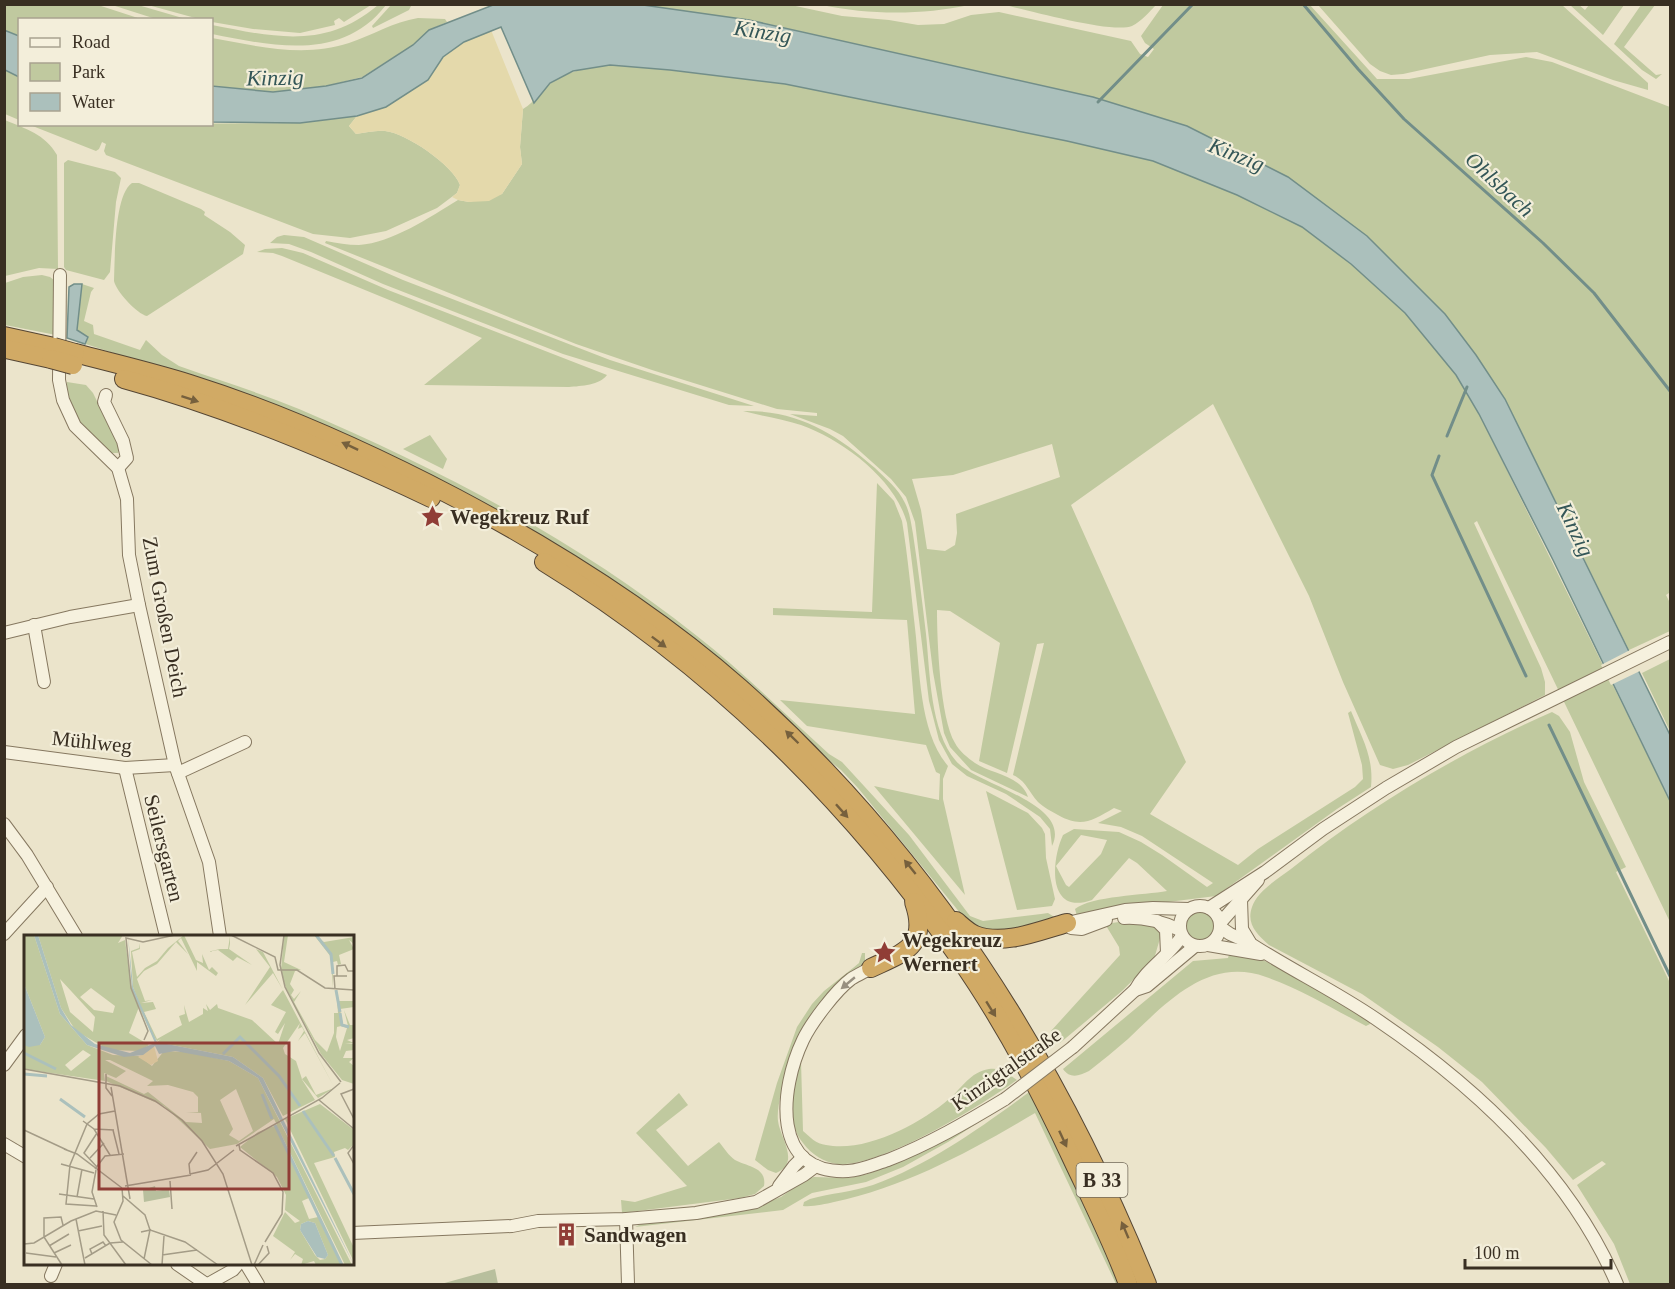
<svg xmlns="http://www.w3.org/2000/svg" width="1675" height="1289" viewBox="0 0 1675 1289" font-family="'Times New Roman',serif">
  <style>
    .green { fill: #c0c99f; fill-rule: evenodd }
    .sand { fill: #e4d9ab }
    .cemetery { fill: #b8bf9d }
    .water { fill: #abc0bc; stroke: #728e89; stroke-width: 1.5 }
    .pier { fill: #ebe4cb }
    .lines { fill: none; stroke-linecap: round; stroke-linejoin: round }
    .stream { stroke: #728e89; stroke-width: 3 }
    .minor-casing { stroke: #867860; stroke-width: 14 }
    .highway-casing { stroke: #554634; stroke-width: 20 }
    .minor { stroke: #f6f1de; stroke-width: 12 }
    .highway { stroke: #d1aa65; stroke-width: 18 }
    .minor-bridge-casing { stroke: #867860; stroke-width: 14; stroke-linecap: butt }
    .highway-bridge-casing { stroke: #554634; stroke-width: 20; stroke-linecap: butt }
    .minor-bridge { stroke: #f6f1de; stroke-width: 12 }
    .highway-bridge { stroke: #d1aa65; stroke-width: 18 }
    .oneway { fill: #76603d }
    .oneway2 { fill: #989080 }
    .labels { text-anchor: middle; stroke-width: 4.5; stroke-linejoin: round; paint-order: stroke }
    .shield { fill: #f3eeda; stroke: #716859; stroke-width: 1.5 }
    .shield-label { font-size: 20px; font-weight: bold; fill: #392f22 }
    .poi-label { font-size: 21px; font-weight: bold; fill: #392f22; stroke: #f3eeda; text-anchor: start }
    .street-label { font-size: 21px; fill: #392f22; stroke: #f3eeda }
    .water-label { font-size: 22px; font-style: italic; fill: #335657; stroke: #f3eeda }
    .inset-river { fill: none; stroke: #abc0bc; stroke-width: 3 }
    .inset-road { fill: none; stroke: #a49c87; stroke-width: 1.5 }
    .view { fill: #903d36; fill-opacity: 0.15; stroke: #903d36; stroke-width: 3 }
    .inset-edge { fill: none; stroke: #392f22; stroke-width: 3 }
  </style>
  <rect width="100%" height="100%" fill="#ebe4cb"/>
  <!-- green -->
  <g class="green">
    <polygon points="5,5 98,5 141,19 20,20 19,36 5,30"/>
    <polygon points="112,5 138,5 186,19 156,19"/>
    <polygon points="148,5 371,5 344,22 339,18 334,21 335,25 300,33 253,29 212,22 212,20 199,19"/>
    <path d="M378,5H386C342,62 273,46 212,34V25C274,37 325,50 378,5Z"/>
    <polygon points="391,5 411,5 411,6 409,10 373,28 372,26"/>
    <polygon points="636,5 791,5 842,16 889,20 918,25 944,24 971,15 999,12 1131,41 1140,54 1148,57 1154,49 1145,43 1141,36 1163,5 1310,5 1377,79 1409,79 1526,57 1552,62 1670,107 1670,595 1669,593 1666,595 1670,603 1670,631 1629,650 1505,399 1445,314 1367,236 1288,177 1187,126 1093,97 749,20"/>
    <path d="M822,5V4L969,5C923,15 869,15 822,5Z"/>
    <path d="M1004,5L1156,4V5C1149,12 1142,21 1132,26C1112,34 1029,10 1004,5Z"/>
    <polygon points="1318,5 1562,5 1648,83 1648,90 1613,80 1537,52 1490,55 1403,74 1391,75 1380,71 1370,64"/>
    <polygon points="1570,5 1579,5 1585,10 1589,5 1624,5 1603,35"/>
    <polygon points="1641,5 1655,5 1624,47 1656,75 1662,74 1656,79 1642,70 1614,44"/>
    <path d="M418,18L445,19L447,22L429,30L413,45L362,77L326,86L273,92L212,86V38C257,46 303,58 349,43C373,35 393,22 418,18Z"/>
    <path d="M610,65L670,70L785,84L1067,141L1153,161L1237,195L1302,227L1351,264L1405,313L1456,375L1479,414L1670,801V922L1477,521L1474,523L1541,668L1545,682V695L1408,765L1393,769L1380,765L1343,682L1309,596L1213,404L1071,505L1186,762L1150,814L1238,865L1258,849L1355,787L1363,779L1362,765L1348,713L1351,711C1362,738 1374,757 1371,787L1337,809L1216,896L1104,910L1077,916L1075,909C1091,896 1145,895 1167,891L1137,863L1129,858L1092,900C1047,916 1051,861 1063,835L1074,829L1119,832L1141,842L1162,855L1207,887L1213,883L1142,836L1121,827L1098,823L1122,811L1114,808C1092,821 1081,828 1058,815C1051,811 1043,807 1038,802C1028,791 1026,781 1013,775L1044,643L1037,644L1007,773L979,761L1000,643L950,611L937,610C937,640 940,718 955,743C959,751 968,758 975,763C991,774 1021,775 1028,797L971,770L950,747L944,733L933,672L915,522L906,497L891,479L843,436L830,429L790,414L817,416V413L777,409L652,370L576,344L325,243L326,241C337,243 347,245 359,245C392,243 430,217 458,200L469,202L502,194L522,164L520,147L523,109C536,101 540,91 551,83C568,70 589,68 610,65ZM1052,444L1060,477L956,514L957,533L955,545L945,551L927,549L921,510L912,479L953,475ZM1081,835L1107,840L1101,854L1069,887L1066,885L1056,866Z"/>
    <polygon points="4,70 19,77 19,120 5,114"/>
    <path d="M357,116L349,126L356,134C365,133 376,130 385,131C406,133 453,165 460,185L457,193L437,208L386,231L350,238L313,234L106,155L104,151L106,144L102,142L99,149L96,151L30,125L300,123Z"/>
    <path d="M5,120C26,129 45,134 57,155L58,269L39,268L5,276Z"/>
    <polygon points="68,160 115,172 121,178 116,202 110,272 104,280 66,270 64,267 64,163"/>
    <path d="M132,183H139L201,209L205,212L204,215L230,232L245,245L243,254L147,316C137,314 116,291 114,281C115,259 114,195 132,183Z"/>
    <polygon points="284,235 304,237 403,280 610,360 754,406 729,405 563,354 383,284 311,252 289,244 270,243 277,237"/>
    <path d="M282,248L303,253L388,290L607,375C600,385 581,386 569,387L424,385L482,338L282,256L273,253L257,252L265,249Z"/>
    <polygon points="42,275 50,277 55,281 56,335 5,325 5,283 23,277"/>
    <path d="M74,284H82L94,288L91,292L84,321L93,325L94,334L140,350L146,340L162,355L179,366C219,380 260,393 299,409C439,469 577,540 697,636C743,672 785,714 829,754L842,762L909,835L970,916L983,921L1041,914L1048,913L1056,918L1002,936L974,930L858,788L841,770L576,557L132,359L67,338L69,287Z"/>
    <path d="M67,382L86,385L93,393L120,448L118,453H111C92,435 59,411 67,382Z"/>
    <path d="M743,411C798,410 835,433 875,468C886,479 898,488 905,503C910,513 911,523 913,534C918,567 922,600 926,634C930,672 930,731 956,761C976,785 1073,803 1052,846L1050,829L1040,817L1006,794L967,776L952,764L939,740L929,701L907,523C895,479 843,440 801,425C782,419 762,416 743,411Z"/>
    <polygon points="430,435 447,459 443,469 403,449"/>
    <path d="M877,483L894,501L902,521C908,557 911,592 915,628C920,670 919,732 948,766L943,779V799L965,895L874,786L939,800L940,774L936,772L926,745L807,726L780,700L915,714L907,620L773,615V608L872,612Z"/>
    <polygon points="1670,659 1670,731 1642,673"/>
    <path d="M1552,712L1559,716L1570,732L1584,782L1626,867L1616,872L1670,983V1284H1630L1614,1244L1577,1185L1606,1164L1602,1161L1573,1180L1546,1148L1482,1082L1438,1047L1362,994L1269,945C1257,934 1246,924 1252,907C1257,891 1278,879 1291,869C1368,807 1461,752 1552,712Z"/>
    <polygon points="986,791 1028,813 1042,828 1045,834 1046,858 1055,899 1052,906 1017,910"/>
    <circle cx="1200" cy="926" r="15"/>
    <polygon points="1133,920 1158,927 1161,935 1154,959 1122,991 1060,1043 1051,1031 1120,955 1119,947 1105,924"/>
    <path d="M1230,951L1260,959L1277,966L1369,1020L1370,1024L1366,1026C1333,1009 1301,989 1266,977C1208,956 1166,1003 1128,1039C1115,1050 1102,1061 1089,1071C1079,1076 1070,1079 1063,1069L1193,961L1228,958Z"/>
    <path d="M862,953H865V962C852,975 836,985 824,998C802,1023 787,1061 781,1094C779,1102 777,1113 778,1121C780,1138 801,1163 776,1173L768,1170L755,1160L777,1083L797,1027L812,1004L824,991L853,968L859,963Z"/>
    <path d="M801,1061L803,1131C810,1137 816,1144 826,1145C865,1153 920,1124 949,1099C962,1088 970,1072 989,1069C1001,1067 1008,1074 1017,1080C982,1105 880,1168 837,1164C824,1162 811,1154 803,1143C784,1119 793,1087 801,1061Z"/>
    <path d="M1032,1090L1122,1284H1116L1035,1113C973,1150 906,1187 834,1202C825,1204 813,1207 803,1206L804,1202L810,1199C831,1193 852,1192 873,1185C931,1164 983,1126 1032,1090Z"/>
    <path d="M679,1093L688,1105L656,1130L688,1166L719,1142C724,1148 729,1156 735,1160C748,1167 767,1167 764,1186L755,1194L740,1198L622,1213L621,1200L635,1202L687,1186L636,1133Z"/>
    <polygon points="990,1115 948,1142 903,1167 866,1182 812,1193 783,1210 635,1227 643,1223 757,1206 781,1197 806,1179 814,1177 849,1178 868,1174 898,1162"/>
  </g>
  <!-- sand -->
  <path class="sand" d="M491,30L523,109L520,147L522,164L502,194L489,201L469,202L458,200L452,197L457,193L460,185C453,165 406,133 385,131C376,130 365,133 356,134L349,126L357,116L386,107L428,80L443,57L464,42Z"/>
  <!-- cemetery -->
  <polygon class="cemetery" points="495,1269 498,1284 441,1284"/>
  <!-- water -->
  <g class="water">
    <polygon points="636,4 749,20 1093,97 1187,126 1288,177 1367,236 1445,314 1476,355 1505,399 1670,735 1670,801 1553,560 1479,414 1456,375 1405,313 1351,264 1302,227 1237,195 1153,161 1067,141 785,84 670,70 610,65 573,71 550,83 534,103 501,27 464,42 443,57 428,80 386,107 357,116 300,123 212,122 212,86 273,92 326,86 362,78 413,45 429,30 493,5"/>
    <polygon points="4,30 19,36 19,77 5,70"/>
    <polygon points="74,284 82,284 77,330 88,337 85,344 67,338 69,287"/>
  </g>
  <!-- pier -->
  <polygon class="pier" points="1632,649 1642,670 1611,685 1601,665"/>
  <g class="lines">
    <!-- stream -->
    <g class="stream">
      <polyline points="1303,4 1358,69 1404,119 1543,243 1594,293 1670,391"/>
      <polyline points="1098,102 1193,4"/>
      <polyline points="1447,436 1467,387"/>
      <polyline points="1439,456 1432,475 1526,676"/>
      <polyline points="1549,725 1670,976"/>
    </g>
    <defs>
      <g id="minor">
        <polyline points="60,275 59,380 63,400 75,426 118,468 127,499 129,555 139,605 175,765 209,862 220,936"/>
        <polyline points="106,395 104,402 123,441 127,458 118,468"/>
        <polyline points="34,625 44,682"/>
        <polyline points="4,633 70,617 139,605"/>
        <polyline points="4,752 125,768 175,765"/>
        <polyline points="125,768 166,936"/>
        <polyline points="178,773 245,742"/>
        <polyline points="4,824 27,855 76,936"/>
        <path d="M1241,900L1242,929L1251,944C1291,970 1335,991 1376,1019C1475,1086 1569,1172 1617,1284"/>
        <circle cx="1200" cy="926" r="20"/>
        <polyline points="1209,908 1265,872 1323,829 1386,788 1456,747 1670,642"/>
        <path d="M1124,918C1144,917 1161,921 1180,930"/>
        <polyline points="1157,921 1166,930 1167,953"/>
        <polyline points="1220,921 1221,922 1258,880"/>
        <polyline points="1067,923 1125,910 1153,908 1189,909"/>
        <polyline points="1067,923 1071,928 1082,929 1106,920"/>
        <polyline points="1220,927 1230,934 1250,943"/>
        <polyline points="4,934 47,887"/>
        <polyline points="1208,945 1261,954"/>
        <path d="M871,968C864,972 857,975 851,979C836,990 811,1023 803,1040C780,1088 770,1175 848,1171C862,1170 875,1164 888,1160C929,1144 967,1122 1005,1099"/>
        <polyline points="1135,990 1147,986 1195,946"/>
        <path d="M1073,1047L1135,990C1147,968 1169,956 1182,936"/>
        <polyline points="4,1065 26,1035"/>
        <polyline points="4,1144 26,1157"/>
        <polyline points="779,1186 794,1166 803,1157"/>
        <polyline points="626,1219 628,1284"/>
        <polyline points="352,1233 512,1226 538,1221 626,1219 696,1213 756,1202 804,1175 816,1166"/>
        <polyline points="177,1264 206,1284"/>
        <polyline points="246,1264 258,1284"/>
        <polyline points="51,1276 56,1264"/>
        <polyline points="208,1284 233,1270 238,1264"/>
      </g>
      <g id="highway">
        <polyline points="4,336 54,347"/>
        <polyline points="6,349 51,359"/>
        <path d="M75,353C113,363 152,372 190,384C282,413 370,453 456,498C554,550 656,614 740,688C926,853 1054,1055 1147,1284"/>
        <path d="M124,379C230,408 332,451 431,498"/>
        <path d="M544,562C708,663 847,798 958,956C1003,1020 1041,1092 1074,1163C1093,1203 1113,1243 1128,1284"/>
        <path d="M956,921C962,926 968,932 975,935C1004,946 1038,931 1067,923"/>
        <path d="M871,968C905,952 929,946 914,902"/>
      </g>
    </defs>
    <!-- minor casing -->
    <use href="#minor" class="minor-casing"/>
    <!-- highway casing -->
    <use href="#highway" class="highway-casing"/>
    <!-- minor -->
    <use href="#minor" class="minor"/>
    <!-- highway -->
    <use href="#highway" class="highway"/>
    <defs>
      <polyline id="minor-bridge" points="1005,1099 1073,1047"/>
      <g id="highway-bridge">
        <polyline points="54,347 75,353"/>
        <polyline points="51,359 73,365"/>
      </g>
    </defs>
    <!-- minor-bridge casing -->
    <use href="#minor-bridge" class="minor-bridge-casing"/>
    <!-- highway-bridge casing -->
    <use href="#highway-bridge" class="highway-bridge-casing"/>
    <!-- minor-bridge -->
    <use href="#minor-bridge" class="minor-bridge"/>
    <!-- highway-bridge -->
    <use href="#highway-bridge" class="highway-bridge"/>
  </g>
  <!-- one-way arrows -->
  <defs><path id="oneway-solid" d="M-6-.8H1V-3.2L6.5 0L1 3.2V.8H-6Z" transform="scale(1.5)"/></defs>
  <g class="oneway">
    <use href="#oneway-solid" transform="translate(190 399) rotate(18)"/>
    <use href="#oneway-solid" transform="translate(350 446) rotate(-155)"/>
    <use href="#oneway-solid" transform="translate(659 642) rotate(37)"/>
    <use href="#oneway-solid" transform="translate(792 737) rotate(-136)"/>
    <use href="#oneway-solid" transform="translate(842 811) rotate(48)"/>
    <use href="#oneway-solid" transform="translate(910 867) rotate(-129)"/>
    <use href="#oneway-solid" transform="translate(991 1009) rotate(58)"/>
    <use href="#oneway-solid" transform="translate(1063 1139) rotate(65)"/>
    <use href="#oneway-solid" transform="translate(1125 1230) rotate(-113)"/>
  </g>
  <use class="oneway2" href="#oneway-solid" transform="translate(848 983) rotate(140)"/>
  <!-- icons -->
  <defs>
    <symbol id="sight-bare" viewBox="-9 -9 18 18"><path d="M0-6L1.8-2.2L6-1.7L2.9 1.2L3.7 5.4L0 3.3L-3.7 5.4L-2.9 1.2L-6-1.7L-1.8-2.2Z" fill="#903d36" stroke="#f3eeda" stroke-width="2.5" paint-order="stroke"/></symbol>
    <symbol id="building-bare" viewBox="-9 -9 18 18"><path d="M-4-6H4V6H1V3H-1V6H-4ZM-2.5-4.3h1.7v1.8h-1.7ZM.8-4.3h1.7v1.8H.8ZM-2.5-1h1.7V.8h-1.7ZM.8-1h1.7V.8H.8Z" fill="#903d36" stroke="#f3eeda" stroke-width="2.5" paint-order="stroke"/></symbol>
  </defs>
  <g fill-rule="evenodd">
    <use href="#sight-bare" x="416" y="500" width="33" height="33"/>
    <use href="#sight-bare" x="868" y="936" width="33" height="33"/>
    <use href="#building-bare" x="550" y="1218" width="33" height="33"/>
  </g>
  <g class="labels">
    <!-- shield labels -->
    <rect class="shield" x="1076.5" y="1163" width="51" height="34" rx="4.5"/>
    <g class="shield-label">
      <text x="1102" y="1187">B 33</text>
    </g>
    <!-- poi labels -->
    <g class="poi-label">
      <text x="450" y="524">Wegekreuz Ruf</text>
      <text x="902" y="947">Wegekreuz<tspan x="902" dy="24">Wernert</tspan></text>
      <text x="584" y="1242">Sandwagen</text>
    </g>
    <!-- street labels -->
    <g class="street-label">
      <text transform="translate(165 617) rotate(79)" y="7">Zum Großen Deich</text>
      <text transform="translate(92 742) rotate(6)" y="7">Mühlweg</text>
      <text transform="translate(164 848) rotate(76)" y="7">Seilersgarten</text>
      <text transform="translate(1006 1069) rotate(-35)" y="7">Kinzigtalstraße</text>
    </g>
    <!-- water labels -->
    <g class="water-label">
      <text transform="translate(763 31) rotate(9)" y="8">Kinzig</text>
      <text transform="translate(275 77) rotate(-1)" y="8">Kinzig</text>
      <text transform="translate(1237 154) rotate(22)" y="8">Kinzig</text>
      <text transform="translate(1500 184) rotate(43)" y="8">Ohlsbach</text>
      <text transform="translate(1576 529) rotate(64)" y="8">Kinzig</text>
    </g>
  </g>
  <!-- overview -->
  <g transform="translate(24 935)">
    <rect width="330" height="330" fill="#ebe4cb"/>
    <path d="M0,0H10L36,79L63,110L89,120L115,121L128,131L140,116L164,117L205,126L234,143L328,330H321L253,191L285,263L278,266L285,284L294,282L317,330H292L290,326L277,330L279,324L271,319L266,325L271,317L249,301L261,277L271,288L276,286L261,275L262,260L253,242L216,212L234,197L253,190L250,184L213,209L186,214L140,171L82,146V141L120,159L124,157L162,187L178,188L177,178L162,177H174V162L169,157L144,150L123,151L129,146L86,125H81L102,136L92,143L80,138L81,146L0,134V110H16L21,102L0,49ZM59,115L67,120L47,136L41,130ZM212,154L229,196L215,206L205,200L209,194L196,165ZM284,286L291,288L304,320L301,324L296,325L291,320L276,295L277,289ZM14,0H99L94,8L101,5L107,50L131,106L115,72L105,98L125,110L116,116L85,115L52,96L37,73ZM36,44L71,82L69,97L46,77ZM67,53L91,71L89,78L70,75L56,62ZM160,0L172,25L179,28L178,19L185,35L188,32L194,38L192,41L173,27V36L157,3L154,6L164,19L152,7L133,29L120,36L113,44L121,66L128,65L117,68L129,67L132,74L120,77L133,104L158,90L155,81L161,79L160,70L165,87L179,79V73L184,76L182,69L186,75L193,69L194,73L228,85L254,109L261,88L254,99L251,97L262,77L247,70L259,55L249,38L221,70L246,32L232,14L239,17L310,152L281,98L274,106L280,96L278,92L274,94L276,88L259,113L261,119L272,126L278,144L282,141L292,160L310,153L294,163L277,143L291,165L259,181L239,143L209,122L133,107L137,104L133,106L131,103L123,87L109,52L107,16L115,13V8L116,14L108,17L113,42L121,33L133,26L144,13ZM260,0H264L260,27L277,35L271,36L266,49L270,55L267,60L270,64L277,56L270,67L291,105L303,117L310,98V78H314L312,54L315,66H330V72L316,74L319,90L324,91L320,75L326,90H330V103L323,105L330,108L321,109H330V115L322,116L319,123H330L325,127L330,131V149L318,145L297,119L262,54L257,35ZM317,91L323,93L316,116L312,102L313,92ZM290,0L300,7L330,2V9L325,5L330,14L315,20L317,29L314,30L313,26L309,27V53L307,22ZM206,1V9L205,14L228,30L213,22L209,26L194,15L183,17L196,14H204ZM296,169L330,195V209L324,215L321,213L310,217L311,222L290,228L330,313V327L261,184Z" fill="#c0c99f" fill-rule="evenodd"/>
    <path d="M130,111L134,126L127,130L114,122Z" fill="#e4d9ab"/>
    <path d="M131,251L132,256L145,254L146,262L120,267L119,255Z" fill="#b8bf9d"/>
    <path d="M10,0H14L37,73L47,90L71,109L106,118L131,108L108,55L104,0L109,52L133,107L209,122L239,143L330,330L234,143L205,126L151,116L135,119L131,111L119,120L100,122L63,110L36,79ZM0,49L21,102L16,110L5,112L0,110ZM284,286L291,288L304,320L301,324L293,322L276,295L277,289Z" fill="#abc0bc"/>
    <path class="inset-river" d="M292,0L307,19L309,39M312,55L316,77M316,78L318,90L325,92M0,118L32,134M199,119L216,102L255,141L276,171M0,139L23,141M238,159L248,184M36,164L61,182M279,176L310,221M251,190L318,330M311,223L330,259"/>
    <path class="inset-road" d="M207,0L251,22L254,35H273L301,53L330,55M260,0L256,30L261,52L295,118L317,147M313,41V31L321,30L324,36H330M311,54L310,41H323M120,105L124,96L107,53L102,3L119,7L151,0M0,134L96,151L131,166L158,185L178,206L199,239L228,330M82,139V153L88,161M87,152L106,264M330,154L317,159L330,184M295,165L330,194M59,186L70,194L86,220M70,194L90,195M0,195L43,215M89,195L95,219M215,210L216,215L249,238L259,257L258,279L241,307M330,210L324,218L330,229M212,211L298,163L316,148M40,214L53,219L98,253M66,223L80,208M37,229L70,238M73,232L60,218L73,198M71,234L81,221L100,219M72,235L68,257L73,272M166,239L184,235L210,215M166,239L165,229L173,217M146,246L148,274M101,251L167,240M98,253L99,266L90,287L97,305L128,330M35,259L70,264M99,261L121,280L126,295L161,307L194,330M53,262L58,234M72,271L42,269L46,230L63,189L75,179L91,176M79,276L80,300L102,330M52,284L61,330M54,296L78,291M117,297L126,295L120,324M0,309L10,308L47,286L72,276L92,280M25,311L45,299M2,318L32,322M30,318L47,310M68,319L66,314L79,307L82,311M138,320L173,315M61,323L86,308L99,307M38,330L20,302V283L37,282L39,290M138,330L140,301M230,330L239,310M234,330L245,318L243,311"/>
    <path class="view" d="M75,108H265V254H75Z"/>
    <rect width="330" height="330" class="inset-edge"/>
  </g>
  <!-- border -->
  <rect width="1675" height="1289" fill="none" stroke="#392f22" stroke-width="12"/>
  <!-- legend -->
  <rect x="18" y="18" width="195" height="108" fill="#f3eeda" stroke="#a9a290" stroke-width="1.5"/>
  <rect x="30" y="38" width="30" height="9" fill="#f6f1de" stroke="#a9a290" stroke-width="1.5"/>
  <text x="72" y="48" font-size="18" fill="#392f22">Road</text>
  <rect x="30" y="63" width="30" height="18" fill="#c0c99f" stroke="#a9a290" stroke-width="1.5"/>
  <text x="72" y="78" font-size="18" fill="#392f22">Park</text>
  <rect x="30" y="93" width="30" height="18" fill="#abc0bc" stroke="#a9a290" stroke-width="1.5"/>
  <text x="72" y="108" font-size="18" fill="#392f22">Water</text>
  <!-- scale -->
  <path d="M1465 1259v9h146v-9" fill="none" stroke="#392f22" stroke-width="3"/>
  <text x="1474" y="1259" font-size="18" fill="#392f22" stroke="#f3eeda" stroke-width="4.5" paint-order="stroke">100 m</text>
</svg>
